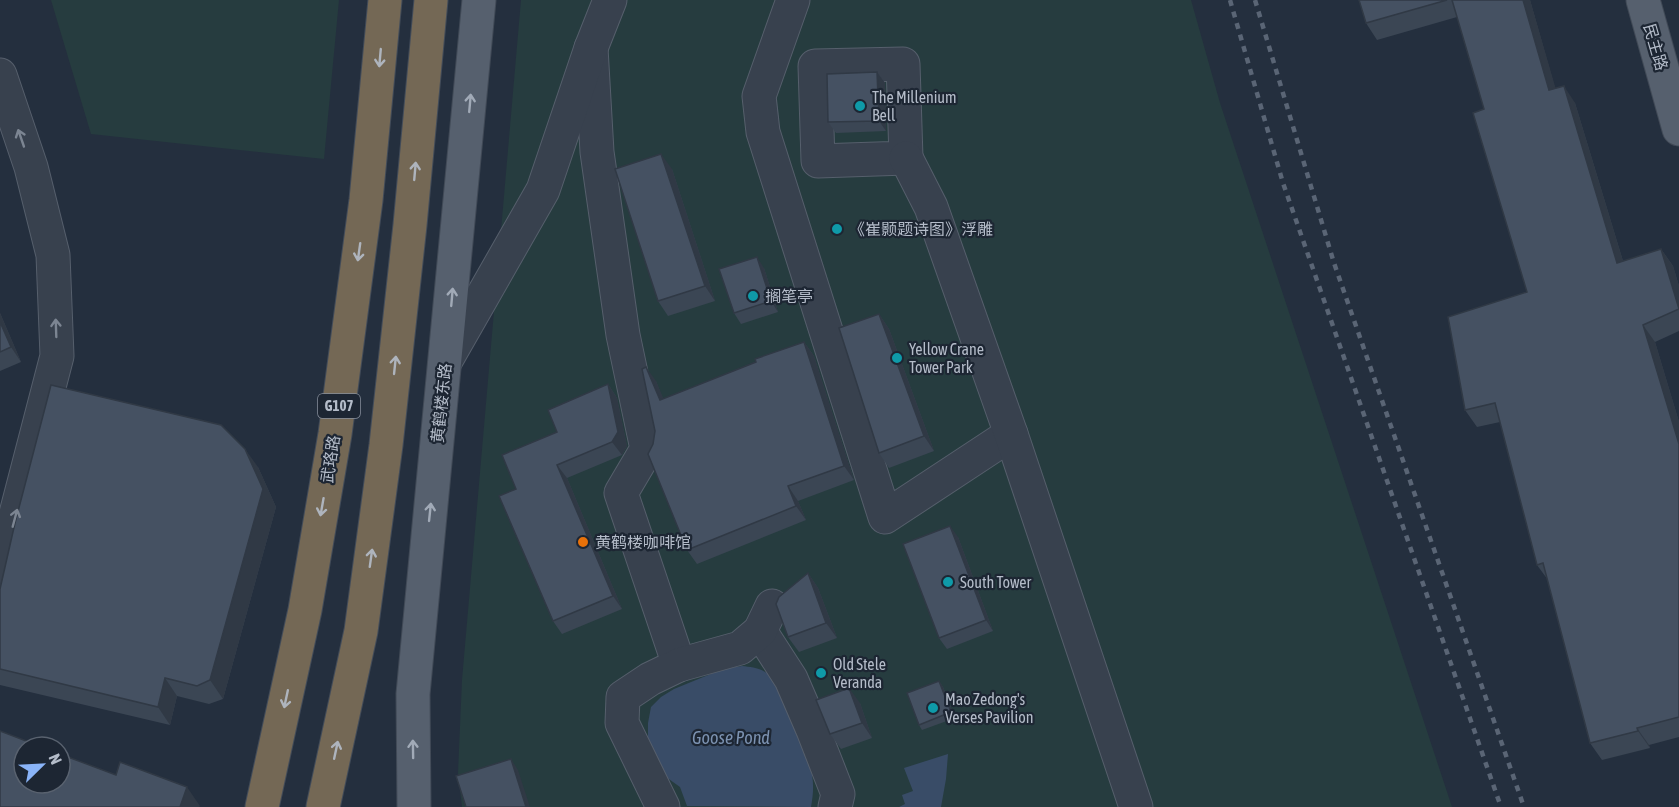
<svg xmlns="http://www.w3.org/2000/svg" width="1679" height="807" viewBox="0 0 1679 807" font-family="'Asap Condensed','Noto Sans SC',sans-serif">
  <style>
    .green { fill: #263c3f }
    .water { fill: #394c67 }
    .lines { fill: none; stroke-linecap: round; stroke-linejoin: round }
    .minor-casing { stroke: #565f6c; stroke-width: 35 }
    .major-casing { stroke: #414a57; stroke-width: 35 }
    .highway-casing { stroke: #434c59; stroke-width: 35 }
    .minor { stroke: #38414e; stroke-width: 33 }
    .major { stroke: #56606e; stroke-width: 33 }
    .highway { stroke: #746855; stroke-width: 33 }
    .rail { stroke: #5a6575; stroke-width: 4.5; stroke-dasharray: 6 6; stroke-linecap: butt }
    .wall { fill: #3b4654 }
    .shaded-wall { fill: #303945 }
    .building { fill: #455162; stroke: #303945; stroke-width: 1.5 }
    .oneway { stroke: #aeb4bd }
    .oneway2 { stroke: #a1aab7 }
    .oneway3 { stroke: #7c8592 }
    .culture-dot { fill: #0f9aa8; stroke: #1d2633; stroke-width: 2 }
    .food-dot { fill: #e8710a; stroke: #1d2633; stroke-width: 2 }
    .labels { text-anchor: middle; stroke-width: 4.5; stroke-linejoin: round; paint-order: stroke }
    .shield { fill: #1d2633; stroke: #878f9c; stroke-width: 1.5 }
    .shield-label { font-size: 15px; font-weight: bold; fill: #b4bcc9 }
    .street-label { font-size: 16px; fill: #b4bcc9; stroke: #1d2633 }
    .poi-label { font-size: 16px; fill: #b4bcc9; stroke: #1d2633; text-anchor: start }
    .water-label { font-size: 18px; font-style: italic; fill: #7c92b1; stroke: #1d2633 }
  </style>
  <rect width="100%" height="100%" fill="#242f3e"/>
  <!-- green -->
  <g class="green">
    <polygon points="51,0 339,0 324,159 91,134"/>
    <polygon points="521,0 1191,0 1220,103 1452,807 462,807 458,773 462,680"/>
  </g>
  <!-- water -->
  <g class="water">
    <path d="M742,666C751,667 761,668 768,674C788,687 809,751 812,775C814,786 813,796 811,807L687,806L680,787L666,777L648,742V723L651,707L661,697L674,689L723,669Z"/>
    <polygon points="948,754 946,779 941,807 899,807 905,804 902,795 913,791 904,768"/>
  </g>
  <g class="lines">
    <defs>
      <g id="minor">
        <polyline points="793,0 759,96 763,132 885,517 1011,434"/>
        <polyline points="591,48 597,152 623,335 647,449 621,493 679,665"/>
        <polygon points="903,64 906,158 818,161 815,66"/>
        <polyline points="0,75 31,167 53,255 57,356 0,575"/>
        <polyline points="906,158 931,207 1011,434 1136,807"/>
        <polyline points="446,360 543,190 591,48 610,0"/>
        <polyline points="760,631 791,679 813,730 838,794 835,807"/>
        <polyline points="663,807 622,723 623,697 650,679 679,665 740,648 760,631 772,606"/>
      </g>
      <g id="major">
        <polyline points="1643,0 1679,129"/>
        <polyline points="414,807 413,694 479,0"/>
      </g>
      <g id="highway">
        <polyline points="262,807 305,610 335,434 366,200 385,0"/>
        <polyline points="323,807 361,631 386,445 410,225 431,0"/>
      </g>
    </defs>
    <!-- minor casing -->
    <use href="#minor" class="minor-casing"/>
    <!-- major casing -->
    <use href="#major" class="major-casing"/>
    <!-- highway casing -->
    <use href="#highway" class="highway-casing"/>
    <!-- minor -->
    <use href="#minor" class="minor"/>
    <!-- major -->
    <use href="#major" class="major"/>
    <!-- highway -->
    <use href="#highway" class="highway"/>
    <!-- rail -->
    <g class="rail">
      <polyline points="1230,0 1283,183 1501,807"/>
      <polyline points="1255,0 1334,263 1524,807"/>
    </g>
  </g>
  <!-- wall -->
  <g class="wall">
    <polygon points="1359,0 1530,0 1555,88 1575,103 1623,261 1661,249 1673,266 1679,286 1679,331 1655,342 1679,422 1679,737 1649,745 1650,748 1602,760 1590,743 1548,580 1537,565 1500,422 1477,427 1465,410 1527,292 1484,109 1457,17 1377,40 1366,23"/>
    <polygon points="877,72 885,83 886,131 836,133 828,122"/>
    <polygon points="672,169 715,301 668,316 658,301"/>
    <polygon points="764,268 778,312 741,324 734,313"/>
    <polygon points="0,313 21,362 0,371"/>
    <polygon points="879,314 889,329 934,451 889,468 879,453"/>
    <polygon points="804,342 814,356 854,480 798,501 806,520 697,564 687,550 655,431 656,381 663,399"/>
    <polygon points="608,384 617,398 627,446 622,455 567,478 622,609 562,634 553,621 516,489 557,432"/>
    <polygon points="258,467 276,507 223,699 209,704 177,696 170,725 0,685 0,589"/>
    <polygon points="958,537 993,631 947,649 939,638"/>
    <polygon points="808,573 818,588 837,638 799,652 788,637"/>
    <polygon points="939,681 943,687 955,718 922,730 919,725"/>
    <polygon points="860,703 872,738 841,749 830,734"/>
  </g>
  <!-- shaded-wall -->
  <g class="shaded-wall">
    <polygon points="1523,0 1530,0 1561,107 1549,90"/>
    <polygon points="877,72 885,83 886,131 879,121"/>
    <polygon points="1564,86 1575,103 1629,281 1617,263"/>
    <polygon points="661,154 672,169 715,301 705,286"/>
    <polygon points="1661,249 1673,266 1679,286 1679,309"/>
    <polygon points="757,257 764,268 778,312 771,301"/>
    <polygon points="0,313 21,362 11,347 0,322"/>
    <polygon points="879,314 889,329 934,451 924,436"/>
    <polygon points="1643,325 1655,342 1679,422 1679,444"/>
    <polygon points="804,342 814,356 854,480 844,466"/>
    <polygon points="646,367 656,381 670,414 660,400"/>
    <polygon points="608,384 617,398 627,446 622,455 612,442"/>
    <polygon points="245,449 258,467 276,507 223,699 210,680"/>
    <polygon points="557,465 567,478 622,609 613,596"/>
    <polygon points="788,486 798,501 806,520 796,506"/>
    <polygon points="950,526 958,537 993,631 986,620"/>
    <polygon points="808,573 818,588 837,638 826,623"/>
    <polygon points="165,678 177,696 170,725 158,707"/>
    <polygon points="939,681 943,687 955,718 951,712"/>
    <polygon points="849,688 860,703 872,738 862,723"/>
    <polygon points="1637,728 1649,745 1650,748 1638,731"/>
    <polygon points="511,759 518,770 530,807 526,807"/>
    <polygon points="187,787 200,806 199,807 180,807"/>
  </g>
  <!-- building -->
  <g class="building">
    <polygon points="1359,0 1447,0 1366,23"/>
    <polygon points="1452,0 1523,0 1549,90 1564,86 1617,263 1661,249 1679,309 1643,325 1679,444 1679,717 1637,728 1638,731 1590,743 1543,563 1537,565 1495,403 1465,410 1448,317 1527,292 1473,113 1484,109"/>
    <polygon points="877,72 879,121 828,122 827,74"/>
    <polygon points="661,154 705,286 658,301 615,169"/>
    <polygon points="757,257 771,301 734,313 719,269"/>
    <polygon points="879,314 924,436 879,453 839,328"/>
    <polygon points="0,322 11,347 0,352"/>
    <polygon points="804,342 844,466 788,486 796,506 687,550 648,454 653,444 655,431 642,369 646,367 660,400 756,362 755,359"/>
    <polygon points="608,384 618,432 612,442 557,465 613,596 553,621 499,496 516,489 502,455 557,432 548,410"/>
    <polygon points="51,385 221,425 245,449 263,489 210,680 197,686 165,678 158,707 0,669 0,589 15,523"/>
    <polygon points="950,526 986,620 939,638 903,544"/>
    <polygon points="808,573 826,623 788,637 776,604 779,597"/>
    <polygon points="939,681 951,712 919,725 907,693"/>
    <polygon points="849,688 862,723 830,734 816,700"/>
    <polygon points="0,731 42,747 24,747 24,783 60,783 60,754 116,775 120,762 187,787 180,807 0,807"/>
    <polygon points="511,759 526,807 466,807 456,776"/>
  </g>
  <!-- one-way arrows -->
  <defs><path id="oneway-shaft" d="M-6 0H5M1.5-3L5.5 0L1.5 3" fill="none" stroke-width="1.6" stroke-linecap="round" stroke-linejoin="round" transform="scale(1.5)"/></defs>
  <g class="oneway">
    <use href="#oneway-shaft" transform="translate(380 58) rotate(95)"/>
    <use href="#oneway-shaft" transform="translate(415 171) rotate(-85)"/>
    <use href="#oneway-shaft" transform="translate(359 252) rotate(98)"/>
    <use href="#oneway-shaft" transform="translate(395 365) rotate(-84)"/>
    <use href="#oneway-shaft" transform="translate(322 507) rotate(100)"/>
    <use href="#oneway-shaft" transform="translate(371 558) rotate(-82)"/>
    <use href="#oneway-shaft" transform="translate(286 699) rotate(102)"/>
    <use href="#oneway-shaft" transform="translate(336 750) rotate(-78)"/>
  </g>
  <g class="oneway2">
    <use href="#oneway-shaft" transform="translate(470 103) rotate(-85)"/>
    <use href="#oneway-shaft" transform="translate(452 297) rotate(-85)"/>
    <use href="#oneway-shaft" transform="translate(430 512) rotate(-84)"/>
    <use href="#oneway-shaft" transform="translate(413 749) rotate(-91)"/>
  </g>
  <g class="oneway3">
    <use href="#oneway-shaft" transform="translate(21 138) rotate(-109)"/>
    <use href="#oneway-shaft" transform="translate(56 328) rotate(-92)"/>
    <use href="#oneway-shaft" transform="translate(15 518) rotate(-75)"/>
  </g>
  <!-- markers -->
  <g class="culture-dot">
    <circle cx="860" cy="106" r="6"/>
    <circle cx="837" cy="229" r="6"/>
    <circle cx="753" cy="296" r="6"/>
    <circle cx="897" cy="358" r="6"/>
    <circle cx="948" cy="582" r="6"/>
    <circle cx="821" cy="673" r="6"/>
    <circle cx="933" cy="708" r="6"/>
  </g>
  <circle class="food-dot" cx="583" cy="542" r="6"/>
  <g class="labels">
    <!-- shield labels -->
    <rect class="shield" x="318" y="394" width="42" height="24" rx="4.5"/>
    <g class="shield-label">
      <text x="339" y="411">G107</text>
    </g>
    <!-- street labels -->
    <g class="street-label">
      <text transform="translate(1656 47) rotate(74)" y="6">民主路</text>
      <text transform="translate(441 403) rotate(-84)" y="6">黄鹤楼东路</text>
      <text transform="translate(330 459) rotate(-81)" y="6">武珞路</text>
    </g>
    <!-- poi labels -->
    <g class="poi-label">
      <text x="872" y="103">The Millenium<tspan x="872" dy="18">Bell</tspan></text>
      <text x="849" y="235">《崔颢题诗图》浮雕</text>
      <text x="765" y="302">搁笔亭</text>
      <text x="909" y="355">Yellow Crane<tspan x="909" dy="18">Tower Park</tspan></text>
      <text x="595" y="548">黄鹤楼咖啡馆</text>
      <text x="960" y="588">South Tower</text>
      <text x="833" y="670">Old Stele<tspan x="833" dy="18">Veranda</tspan></text>
      <text x="945" y="705">Mao Zedong's<tspan x="945" dy="18">Verses Pavilion</tspan></text>
    </g>
    <!-- water labels -->
    <g class="water-label">
      <text x="731" y="744">Goose Pond</text>
    </g>
  </g>
  <!-- north arrow -->
  <g transform="translate(42 765) rotate(66)"><circle r="28" fill="#1d2633" stroke="#59626f" stroke-width="1.5"/>
  <path d="M0-4.5L10 22L0 15L-10 22Z" fill="#8ab4f8"/>
  <text y="-9" font-size="16" font-weight="bold" text-anchor="middle" fill="#b4bcc9">N</text>
  </g>
</svg>
